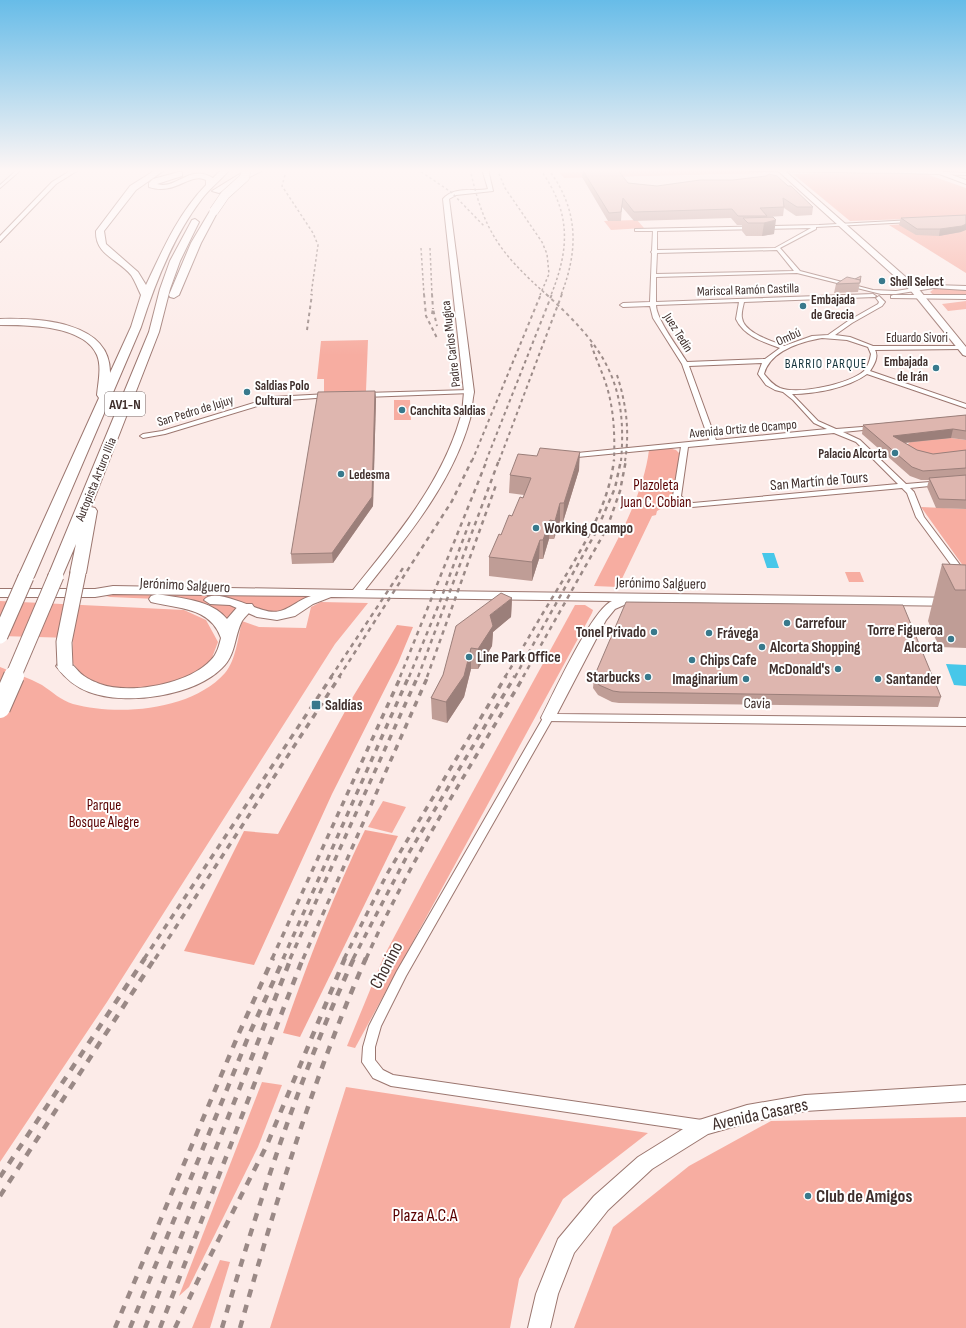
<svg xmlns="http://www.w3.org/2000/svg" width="966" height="1328" viewBox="0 0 966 1328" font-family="'Sofia Sans Condensed',sans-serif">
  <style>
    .green { fill: #f7ada1 }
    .forest { fill: #f4a598 }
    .water { fill: #47c7e9 }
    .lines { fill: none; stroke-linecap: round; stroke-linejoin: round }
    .street-casing { stroke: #9b766f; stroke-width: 2 }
    .secondary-casing { stroke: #9b766f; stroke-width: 2 }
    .primary-casing { stroke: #9b766f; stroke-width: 2 }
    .highway-casing { stroke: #9b766f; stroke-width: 2 }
    .street { fill: #fff; fill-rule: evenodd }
    .secondary { fill: #fff; fill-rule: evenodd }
    .primary { fill: #fff; fill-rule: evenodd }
    .highway { fill: #fff; fill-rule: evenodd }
    .rail-far4 { stroke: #9a8986; stroke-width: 1.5; stroke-dasharray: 2.5 2.5; stroke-linecap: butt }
    .rail-far3 { stroke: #9a8986; stroke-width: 2; stroke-dasharray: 3.5 3.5; stroke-linecap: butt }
    .rail-far2 { stroke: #9a8986; stroke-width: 2.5; stroke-dasharray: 4.5 4.5; stroke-linecap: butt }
    .rail-far1 { stroke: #9a8986; stroke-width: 3.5; stroke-dasharray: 6 6; stroke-linecap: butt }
    .rail { stroke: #9a8986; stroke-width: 4.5; stroke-dasharray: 8 8; stroke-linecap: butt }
    .highway-bridge-far2-casing { stroke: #9b766f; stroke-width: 10; stroke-linecap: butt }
    .highway-bridge-far1-casing { stroke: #9b766f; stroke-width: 17; stroke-linecap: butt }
    .highway-bridge-casing { stroke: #9b766f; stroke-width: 22; stroke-linecap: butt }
    .highway-bridge-far2 { stroke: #fff; stroke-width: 9 }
    .highway-bridge-far1 { stroke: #fff; stroke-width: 15 }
    .highway-bridge { stroke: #fff; stroke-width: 20 }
    .wall { fill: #bf9d96 }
    .shaded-wall { fill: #9b7f7a }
    .building { fill: #deb6af; stroke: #9b7f7a }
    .poi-dot { fill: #38798c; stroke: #fff; stroke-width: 1.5 }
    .labels { text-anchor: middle; stroke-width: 4; stroke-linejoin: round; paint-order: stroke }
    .far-poi-label { font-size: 13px; font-weight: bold; fill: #3f2f2c; stroke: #fff; text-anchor: start }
    .far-street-label { font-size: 13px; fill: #3f2f2c; stroke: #fff }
    .far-neighbourhood-label { font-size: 13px; letter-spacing: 1px; fill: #11313a; stroke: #fff }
    .shield { fill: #fff; stroke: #796d6b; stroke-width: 1 }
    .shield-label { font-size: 14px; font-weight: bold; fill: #3f2f2c }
    .street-label { font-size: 15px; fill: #3f2f2c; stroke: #fff }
    .park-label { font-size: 15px; fill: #590000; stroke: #fff }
    .poi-label { font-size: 15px; font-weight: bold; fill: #3f2f2c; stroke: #fff; text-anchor: start }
    .near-street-label { font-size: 18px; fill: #3f2f2c; stroke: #fff }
    .near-poi-label { font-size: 18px; font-weight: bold; fill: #3f2f2c; stroke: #fff; text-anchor: start }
    .near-park-label { font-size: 18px; fill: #590000; stroke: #fff }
  </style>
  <rect width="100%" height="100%" fill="#fcebe8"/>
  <!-- green -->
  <g class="green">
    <polygon points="610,169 705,169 762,171 764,173 564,178 560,173"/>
    <polygon points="914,172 926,174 966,188 966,217 850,221 793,174"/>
    <polygon points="637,220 644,228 611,230 604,221"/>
    <polygon points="966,221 966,273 889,225"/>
    <path d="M945,288L966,290V295C956,298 938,300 930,292L934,289Z"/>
    <polygon points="966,301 966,309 948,311 942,304"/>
    <polygon points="368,340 366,391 324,392 324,379 317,379 321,341"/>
    <polygon points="394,400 410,400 411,420 394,420"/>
    <polygon points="951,438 966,440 966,460 937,463 907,445 910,442"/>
    <path d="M669,448L676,450L680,454L671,503L657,511L656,515L652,516L618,587L594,586C615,543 643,498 649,450Z"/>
    <polygon points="921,507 966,509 966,570"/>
    <polygon points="845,572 860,572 864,582 849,582"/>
    <polygon points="95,593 333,593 286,615 246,607 234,618 219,620 157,599 110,597"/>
    <polygon points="0,601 184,610 206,620 218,642 210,663 191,677 144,689 102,686 83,676 72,662 73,638 0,636"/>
    <path d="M321,602L368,603L335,644L107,1002L0,1162V667C14,673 29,678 42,685C51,691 62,701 73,704C118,716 191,711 225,673C236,660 238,637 242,621L259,627L306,628L311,607Z"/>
    <polygon points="575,605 585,605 593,610 592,613 355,1048 347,1046 384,956 425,879"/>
    <polygon points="383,801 406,807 392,833 368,827"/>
    <polygon points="262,1082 282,1085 258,1147 189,1287 179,1296"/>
    <polygon points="346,1087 648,1133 563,1199 519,1279 510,1328 270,1328"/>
    <polygon points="966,1117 966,1328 574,1328 613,1227 689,1166 771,1121"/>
    <polygon points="220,1260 230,1262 210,1328 192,1328"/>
  </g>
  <!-- forest -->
  <g class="forest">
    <polygon points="397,625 413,627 398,663 332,794 254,965 184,951 244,831 278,834 354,695"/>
    <path d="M365,830L398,836L300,1037L283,1033C307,964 333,896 365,830Z"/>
  </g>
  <!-- water -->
  <g class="water">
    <polygon points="762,553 774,553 779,568 767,568"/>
    <polygon points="946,664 966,665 966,686 954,685"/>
  </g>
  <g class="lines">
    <defs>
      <g id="street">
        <polygon points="18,169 22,169 0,188 0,185"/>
        <polygon points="723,169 906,170 966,173 966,175 906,173 755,171"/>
        <path d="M913,220L911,222L816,227V229L780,248L800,271L873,290L896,291L934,285L966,286V290L934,288L896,294H881L797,273L656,277V302L873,294L876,296L875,297L744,302C743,307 741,313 742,318C744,333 772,341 784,346L812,336L828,335L848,321L878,304L879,302L876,298L879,296L885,302L882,306L852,323L835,335L850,337L873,346H964V348L962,349L875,350C879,357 874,365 870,371L966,404V408L867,374C848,388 815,394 792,394L818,421L836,429L875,426V428L873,429L843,432L860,440L906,484L942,481L943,483L939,485L910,488L914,492L924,517L966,573V581H963L916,517L907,493L902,488L692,507L678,503L673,496L681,447L567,458L564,456L567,454L709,440L682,364L653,318L650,306L623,307L620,305L623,303L650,302L652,253L651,252L652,251L653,231H635V229L819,225ZM811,228L775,248L657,250V231ZM777,250L794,271L656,274L657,253ZM739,302L736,319C744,336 763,342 780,348L765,359L687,362C679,349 656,319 656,305ZM822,338L847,340L868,347L871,354C870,360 868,366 864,371C849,384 799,395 780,388C773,385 769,380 764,374C770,351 800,342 822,338ZM762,363L758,374L766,385L775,390L783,392L793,400L814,423L827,429L716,440L689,366ZM834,433L856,442L898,484L693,503L684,499L681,496L688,447Z"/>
        <polygon points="893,295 966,295 966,299 891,298 891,296"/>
        <polygon points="469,390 471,391 471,393 365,397 362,395 365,393"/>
        <polygon points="328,394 331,396 330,397 274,401 165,434 143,438 140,436 143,434 162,431 273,397"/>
        <polygon points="548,715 553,718 406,976 381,1026 375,1047 375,1060 383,1070 393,1075 702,1120 707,1122 709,1126 707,1130 702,1132 391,1086 373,1078 362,1062 363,1047 369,1026 397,971 543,718"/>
      </g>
      <g id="secondary">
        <polygon points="73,169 80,169 56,184 0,242 0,236 52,182"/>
        <path d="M482,169H488L493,191L456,195L449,199L474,392C472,401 472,411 470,419C452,484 406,538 365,590L966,598V606L631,602L615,609L606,620L557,714L966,718V726L543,721L541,718C553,695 592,609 612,601L331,597L313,604L295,616L277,620L257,617L230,605L210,604L204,600C213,587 251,607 263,610C285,617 292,602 311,596L113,594L95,597H0V589H95L113,586L353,590C395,538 441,484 460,419C463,411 463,401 464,392L443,199C454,186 472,192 488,189Z"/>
        <polygon points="966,1085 966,1101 805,1111 747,1123 708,1134 652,1169 608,1210 574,1253 558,1294 550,1328 528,1328 536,1294 558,1239 594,1196 638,1157 696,1121 747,1105 805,1095"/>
      </g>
      <g id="primary">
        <polygon points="776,169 783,169 917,287 966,347 966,356 963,355 911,291"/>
        <polygon points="926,169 935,169 966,180 966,184"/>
      </g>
      <g id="highway">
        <path d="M157,169H166L136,190L104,231L106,244L138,272L146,285C163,249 178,214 206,185V180C189,172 176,196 149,187V183L153,179L179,172H182V176L157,184C177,190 189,163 213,178L222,169H230C221,180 209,189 201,200C173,237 155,283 141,327L34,577L31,580H21L18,577L99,398L97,395C98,383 102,367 97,355C84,325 27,325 0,325V319C38,318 111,321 110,373L131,327L141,295C138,289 135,281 131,275C118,259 95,255 96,231L130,186Z"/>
        <polygon points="255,169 265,169 219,193 212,191 238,175"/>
        <polygon points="214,208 218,211 201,243 179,295 174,298 170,297 169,295 191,243 210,211"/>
        <polygon points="195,219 199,222 180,261 170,289 159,332 91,507 95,508 97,511 86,573 83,576 73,576 70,573 76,544 61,579 51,579 48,576 149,332 160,289 170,261 192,220"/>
        <path d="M157,594C180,598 212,600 227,619L240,604H252L254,607C251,612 245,616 242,621C234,637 236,655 222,668C194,696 126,706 89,692C75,687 65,678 56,666L59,662C73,659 74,669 84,676C88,679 95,682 100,684C130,695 189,684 211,660C217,654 219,646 221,638C210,607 179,609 151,602L149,599L151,596Z"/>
      </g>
    </defs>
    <!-- street casing -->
    <use href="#street" class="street-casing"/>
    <!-- secondary casing -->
    <use href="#secondary" class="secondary-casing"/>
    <!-- primary casing -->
    <use href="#primary" class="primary-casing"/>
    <!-- highway casing -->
    <use href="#highway" class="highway-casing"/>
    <!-- street -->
    <use href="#street" class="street"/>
    <!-- secondary -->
    <use href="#secondary" class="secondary"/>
    <!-- primary -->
    <use href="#primary" class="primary"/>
    <!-- highway -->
    <use href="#highway" class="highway"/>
    <!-- rail-far4 -->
    <g class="rail-far4">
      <polyline points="417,169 451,192 485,227"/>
      <path d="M470,169C484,232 500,253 547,295"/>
      <polyline points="497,169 505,188 542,242 547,254 549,274 540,295"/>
      <path d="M540,169C571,212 570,248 551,295"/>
      <path d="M551,173C579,212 578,252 561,295"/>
      <polyline points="285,175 282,186 313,233 318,245 311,295"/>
      <polyline points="421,248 424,295"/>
      <polyline points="430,248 432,295"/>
    </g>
    <!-- rail-far3 -->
    <g class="rail-far3">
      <polyline points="424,294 426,316 437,338"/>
      <polyline points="432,294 433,309"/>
      <path d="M546,294C603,346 628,381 621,461"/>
      <polyline points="432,314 433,309 437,326"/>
      <polyline points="307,330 312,294"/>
      <path d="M591,344C595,357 601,369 605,381C614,407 615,434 614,461"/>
      <path d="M617,375C626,403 630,431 625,461"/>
      <polyline points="472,461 541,294"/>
      <polyline points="486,461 552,294"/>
      <polyline points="499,461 562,294"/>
    </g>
    <!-- rail-far2 -->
    <g class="rail-far2">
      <polyline points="331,677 405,565"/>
      <polyline points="339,677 452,501 472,460"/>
      <polyline points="400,677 487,460"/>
      <polyline points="409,677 439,604 470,521"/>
      <polyline points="418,677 499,460"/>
      <polyline points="427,677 496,485"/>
      <path d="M505,677C522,650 537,622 554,595C579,553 608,510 614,460"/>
      <polyline points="515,677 596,532 615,488 621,460"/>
      <polyline points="523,677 607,528 620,491 626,460"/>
    </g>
    <!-- rail-far1 -->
    <g class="rail-far1">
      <polyline points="144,959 332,676"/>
      <polyline points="155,959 340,676"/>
      <polyline points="272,959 401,676"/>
      <polyline points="283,959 409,676"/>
      <polyline points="290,959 418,676"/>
      <polyline points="303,959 428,676"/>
      <polyline points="344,959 387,874 506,676"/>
      <polyline points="353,959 407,856 515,676"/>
      <path d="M366,959C410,860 469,769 524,676"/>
    </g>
    <!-- rail -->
    <g class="rail">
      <polyline points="0,1177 145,958"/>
      <polyline points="0,1196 155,958"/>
      <polyline points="115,1328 239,1033 273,958"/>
      <polyline points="130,1328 249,1035 284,958"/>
      <polyline points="145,1328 291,958"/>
      <polyline points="160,1328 303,958"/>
      <polyline points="175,1328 200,1276 266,1147 345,958"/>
      <path d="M222,1328C259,1202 299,1077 354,958"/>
      <path d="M240,1328C276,1202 313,1078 366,958"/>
    </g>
    <defs>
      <polyline id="highway-bridge-far2" points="214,211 225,195 245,177 246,169"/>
      <g id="highway-bridge-far1">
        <polyline points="0,636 26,577"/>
        <polyline points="65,666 64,642 78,573"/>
        <polyline points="13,677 56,576"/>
      </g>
      <polyline id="highway-bridge" points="0,708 14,676"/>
    </defs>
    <!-- highway-bridge-far2 casing -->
    <use href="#highway-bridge-far2" class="highway-bridge-far2-casing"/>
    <!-- highway-bridge-far1 casing -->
    <use href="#highway-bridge-far1" class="highway-bridge-far1-casing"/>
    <!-- highway-bridge casing -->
    <use href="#highway-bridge" class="highway-bridge-casing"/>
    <!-- highway-bridge-far2 -->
    <use href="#highway-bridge-far2" class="highway-bridge-far2"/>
    <!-- highway-bridge-far1 -->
    <use href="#highway-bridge-far1" class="highway-bridge-far1"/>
    <!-- highway-bridge -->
    <use href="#highway-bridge" class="highway-bridge"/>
  </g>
  <!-- wall -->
  <g class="wall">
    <polygon points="582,169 628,183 657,186 788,186 813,207 812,215 796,216 784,208 783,216 767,217 774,234 762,236 746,236 742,231 742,225 737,225 731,218 634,221 622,207 621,221 608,221 582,177"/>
    <polygon points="901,218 961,232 939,236 916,235 899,225"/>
    <polygon points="861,276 858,292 834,293 836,284 855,279"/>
    <polygon points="375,391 376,399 373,506 333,563 292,564 291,554"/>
    <polygon points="966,415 966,440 951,438 905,443 917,450 933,454 966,450 966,509 936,508 927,487 929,480 921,480 910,476 862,434 863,425"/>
    <polygon points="579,470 563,522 560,521 554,539 549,539 543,559 539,559 532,581 489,576 489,557 524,495 509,493 510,475"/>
    <polygon points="942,564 966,565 966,648 939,647 928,621"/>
    <polygon points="512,598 511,617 493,632 492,646 478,669 471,669 464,697 447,723 432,719 431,698 443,675"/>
    <polygon points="594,677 941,697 938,707 619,703 612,702 598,695 593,688"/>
  </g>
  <!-- shaded-wall -->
  <g class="shaded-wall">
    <polygon points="776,220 774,234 762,236 764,223"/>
    <polygon points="966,224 966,230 961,232 939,236 940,229"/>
    <polygon points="375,391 376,399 373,506 333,563 332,553"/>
    <polygon points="953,429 951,438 891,444 893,436"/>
    <polygon points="580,452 579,470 563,522 564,503"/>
    <polygon points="560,503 560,521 554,539 555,521"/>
    <polygon points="550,520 549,539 543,559 543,540"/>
    <polygon points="540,540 539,559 532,581 532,562"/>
    <polygon points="512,598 511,617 493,632 492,646 478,669 478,649 490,615"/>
    <polygon points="471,648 471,669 464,697 447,723 446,702"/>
  </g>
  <!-- building -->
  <g class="building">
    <polygon points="582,169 617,169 628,183 657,186 700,180 733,180 766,176 769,174 777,176 788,186 791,186 813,207 797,207 783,198 784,207 760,208 767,216 738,216 732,209 634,212 623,198 621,212 609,213"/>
    <polygon points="966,215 966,224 962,226 940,229 917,229 901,218"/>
    <polygon points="773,217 776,220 764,223 748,223 743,218"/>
    <polygon points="861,276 860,282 860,280 855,279"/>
    <polygon points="847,277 860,280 860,283 836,284"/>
    <polygon points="375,391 372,497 332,553 291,554 318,392"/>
    <polygon points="966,415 966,431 953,429 893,436 917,450 933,454 966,450 966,468 923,471 912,467 863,425"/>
    <polygon points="540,448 580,452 564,503 560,503 555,521 550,520 543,540 540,540 532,562 489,557 499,534 501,535 509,515 512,516 520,497 523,498 531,478 510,475 518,454 537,456"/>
    <polygon points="966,475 966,500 939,499 929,478"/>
    <polygon points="942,564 966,565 966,590 955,590"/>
    <polygon points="501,593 512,598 490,615 493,626 478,649 471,648 464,676 446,702 431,698 443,675 456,626"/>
    <polygon points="626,602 903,605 941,697 620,692 613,691 599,685 594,677"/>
  </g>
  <!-- sky -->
  <linearGradient id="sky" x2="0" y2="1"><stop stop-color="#67bce8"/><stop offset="0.48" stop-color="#fef6f5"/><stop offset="1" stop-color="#fef6f5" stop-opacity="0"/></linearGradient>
  <rect width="966" height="355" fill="url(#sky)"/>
  <!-- markers -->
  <g class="poi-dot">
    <circle cx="882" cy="281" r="4"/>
    <circle cx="803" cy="306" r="4"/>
    <circle cx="936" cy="368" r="4"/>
    <circle cx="247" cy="392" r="4"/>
    <circle cx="402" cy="410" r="4"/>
    <circle cx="895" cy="453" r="4"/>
    <circle cx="341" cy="474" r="4"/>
    <circle cx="536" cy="528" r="4"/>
    <circle cx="787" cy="623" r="4"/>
    <circle cx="654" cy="632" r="4"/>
    <circle cx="709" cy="633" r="4"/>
    <circle cx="951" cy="639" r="4"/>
    <circle cx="762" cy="647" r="4"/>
    <circle cx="469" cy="657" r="4"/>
    <circle cx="692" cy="660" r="4"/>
    <circle cx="838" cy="669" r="4"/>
    <circle cx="648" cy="677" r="4"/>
    <circle cx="746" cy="679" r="4"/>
    <circle cx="878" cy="679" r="4"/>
    <rect x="311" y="700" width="10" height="10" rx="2"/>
    <circle cx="808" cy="1196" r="4"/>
  </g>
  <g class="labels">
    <!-- far-poi labels -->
    <g class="far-poi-label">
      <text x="890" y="286">Shell Select</text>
      <text x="811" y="304">Embajada<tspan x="811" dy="15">de Grecia</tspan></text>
      <text x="928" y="366" text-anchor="end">Embajada<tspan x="928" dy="15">de Irán</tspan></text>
      <text x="255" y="390">Saldias Polo<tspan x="255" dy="15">Cultural</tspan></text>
      <text x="410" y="415">Canchita Saldias</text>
      <text x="887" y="458" text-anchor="end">Palacio Alcorta</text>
      <text x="349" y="479">Ledesma</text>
    </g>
    <!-- far-street labels -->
    <g class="far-street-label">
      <text transform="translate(748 289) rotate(-2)" y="5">Mariscal Ramón Castilla</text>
      <text transform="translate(679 332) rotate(58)" y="5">Juez Tedín</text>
      <text transform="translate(788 336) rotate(-24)" y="5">Ombú</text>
      <text x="917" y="342">Eduardo Sivori</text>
      <text transform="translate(450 344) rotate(-97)" y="5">Padre Carlos Mugica</text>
      <text transform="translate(195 410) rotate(-17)" y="5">San Pedro de Jujuy</text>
      <text transform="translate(743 428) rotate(-5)" y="5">Avenida Ortiz de Ocampo</text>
      <text transform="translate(95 479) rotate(-68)" y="5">Autopista Arturo Illia</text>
    </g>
    <!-- far-neighbourhood labels -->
    <g class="far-neighbourhood-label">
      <text x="826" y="368">BARRIO PARQUE</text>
    </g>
    <!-- shield labels -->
    <rect class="shield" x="105" y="392" width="40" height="24" rx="3"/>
    <g class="shield-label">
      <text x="125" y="409">AV1-N</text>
    </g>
    <!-- street labels -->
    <g class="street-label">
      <text transform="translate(819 481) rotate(-5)" y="5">San Martín de Tours</text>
      <text transform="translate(661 583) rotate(1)" y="5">Jerónimo Salguero</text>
      <text transform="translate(185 585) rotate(3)" y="5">Jerónimo Salguero</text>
      <text transform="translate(757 703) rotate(1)" y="5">Cavia</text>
    </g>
    <!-- park labels -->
    <g class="park-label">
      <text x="656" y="490">Plazoleta<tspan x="656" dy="17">Juan C. Cobian</tspan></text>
      <text x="104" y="810">Parque<tspan x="104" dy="17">Bosque Alegre</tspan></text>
    </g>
    <!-- poi labels -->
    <g class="poi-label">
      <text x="544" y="533">Working Ocampo</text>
      <text x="795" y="628">Carrefour</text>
      <text x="943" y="635" text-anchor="end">Torre Figueroa<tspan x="943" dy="17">Alcorta</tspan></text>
      <text x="646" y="637" text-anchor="end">Tonel Privado</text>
      <text x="717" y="638">Frávega</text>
      <text x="770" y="652">Alcorta Shopping</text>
      <text x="477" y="662">Line Park Office</text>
      <text x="700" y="665">Chips Cafe</text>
      <text x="830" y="674" text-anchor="end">McDonald's</text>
      <text x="640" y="682" text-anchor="end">Starbucks</text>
      <text x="738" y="684" text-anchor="end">Imaginarium</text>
      <text x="886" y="684">Santander</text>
      <text x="325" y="710">Saldías</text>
    </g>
    <!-- near-street labels -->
    <g class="near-street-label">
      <text transform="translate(386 965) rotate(-62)" y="6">Chonino</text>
      <text transform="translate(760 1114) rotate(-12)" y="6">Avenida Casares</text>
    </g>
    <!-- near-poi labels -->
    <g class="near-poi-label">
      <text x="816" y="1202">Club de Amigos</text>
    </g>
    <!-- near-park labels -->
    <g class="near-park-label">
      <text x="425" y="1221">Plaza A.C.A</text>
    </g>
  </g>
</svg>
